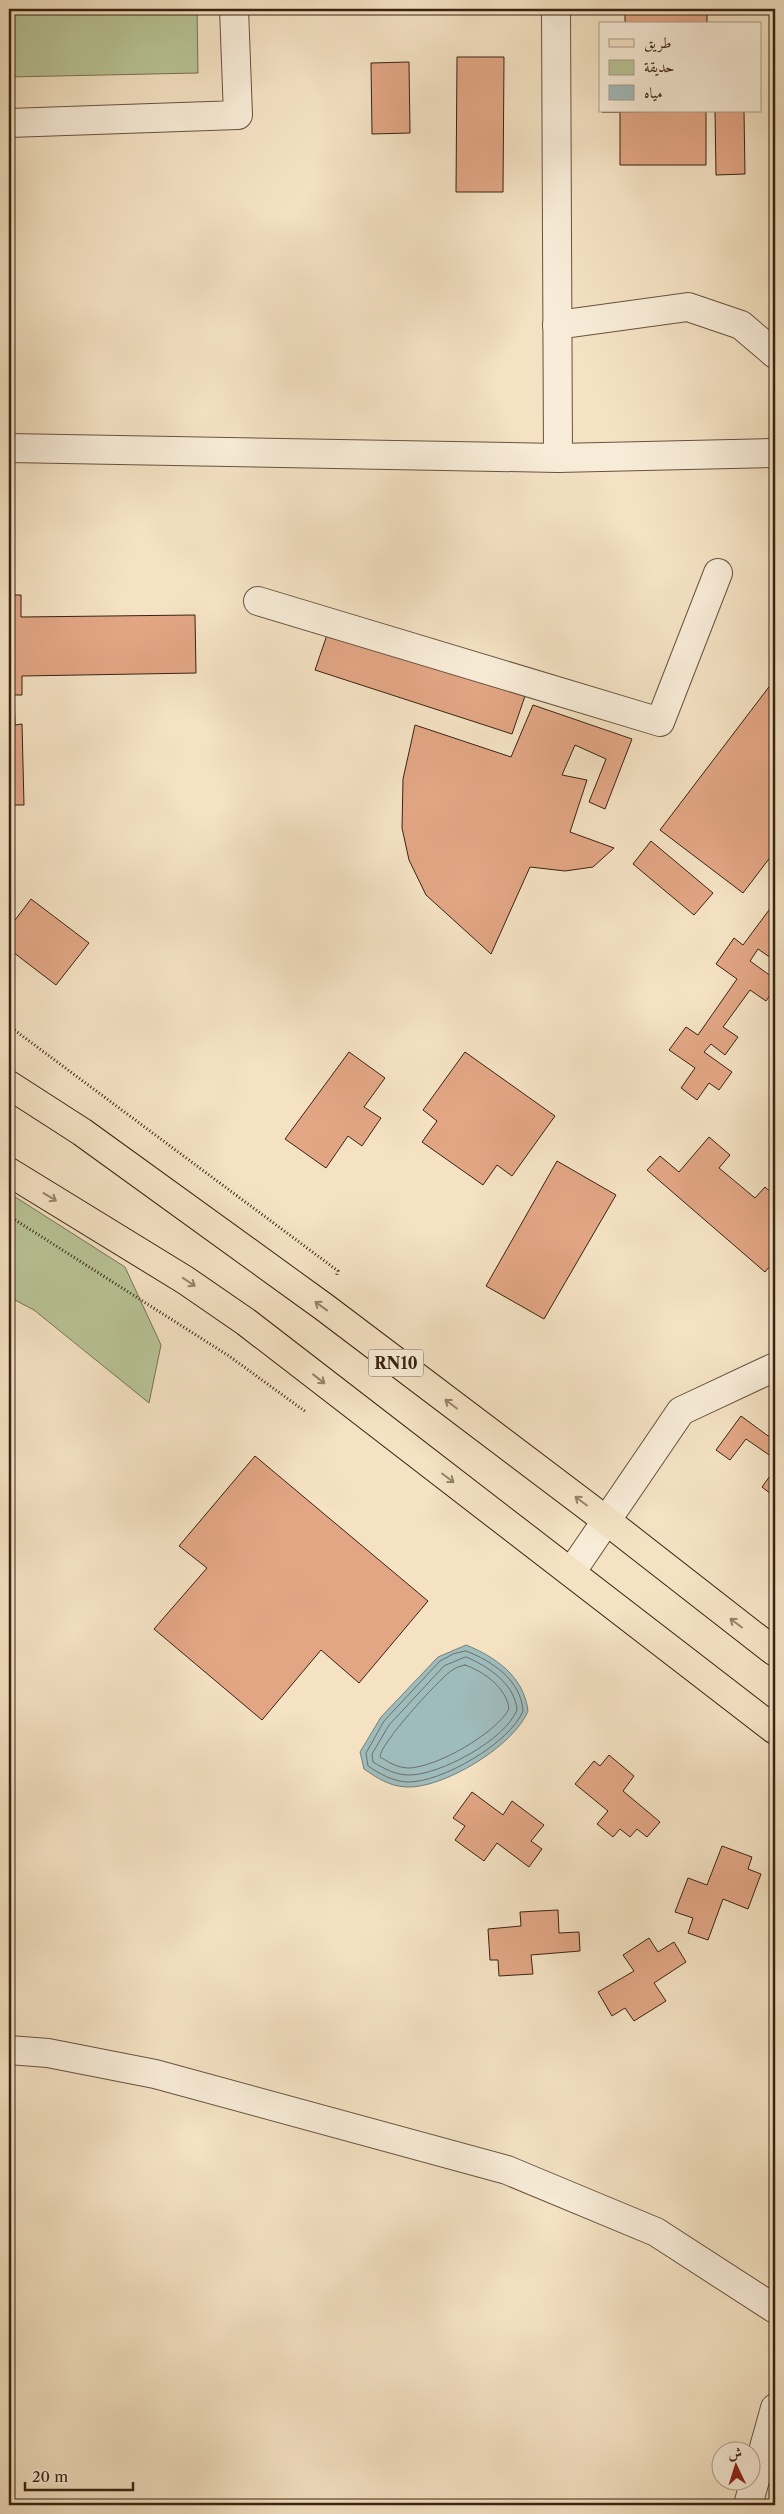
<svg xmlns="http://www.w3.org/2000/svg" width="784" height="2514" viewBox="0 0 784 2514" font-family="'Libre Caslon Text',Amiri,serif">
  <style>
    .green { fill: #b8c496; stroke: #787454 }
    .water { fill: #9fbcbd; stroke: #767f78 }
    .lines { fill: none; stroke-linecap: round; stroke-linejoin: round }
    .shore { stroke: #6c7067; stroke-width: 1 }
    .building { fill: #e2a685; stroke: #392311 }
    .minor-casing { stroke: #68533e; stroke-width: 30 }
    .major-casing { stroke: #392311; stroke-width: 30 }
    .path { stroke: #392311; stroke-width: 3; stroke-dasharray: 1 2.5; stroke-linecap: butt }
    .minor { stroke: #f8ecd8; stroke-width: 28 }
    .major { stroke: #f4e2c3; stroke-width: 28 }
    .oneway { stroke: #96826a }
    .labels { text-anchor: middle; stroke-width: 4.5; stroke-linejoin: round; paint-order: stroke }
    .shield { fill: #f8ecd8; stroke: #725f4d; stroke-width: 1 }
    .shield-label { font-size: 16px; font-weight: bold; fill: #392311 }
  </style>
  <rect width="100%" height="100%" fill="#f4e2c3"/>
  <filter id="stains"><feTurbulence type="fractalNoise" baseFrequency=".004" numOctaves="4"/><feColorMatrix values="0 0 0 0 .2 0 0 0 0 .09 0 0 0 0 .02 0 0 0 .5 -.17"/></filter>
  <radialGradient id="worn" r=".72"><stop offset=".6" stop-color="#630" stop-opacity="0"/><stop offset="1" stop-color="#630" stop-opacity=".3"/></radialGradient>
  <!-- green -->
  <g class="green">
    <polygon points="9,9 197,9 198,73 9,77"/>
    <polygon points="9,1193 125,1267 161,1345 149,1403 34,1310 9,1297"/>
  </g>
  <!-- water -->
  <path class="water" d="M466,1645C496,1657 524,1677 528,1711C514,1746 443,1789 406,1787C389,1786 377,1778 364,1769L360,1752L381,1717L438,1657Z"/>
  <g class="lines">
    <!-- shore -->
    <g class="shore">
      <path d="M466,1651C492,1661 521,1680 523,1711C510,1743 441,1783 407,1782C392,1781 380,1774 368,1766L366,1753L384,1721L440,1661L453,1654Z"/>
      <path d="M466,1657C488,1666 515,1684 517,1710C505,1740 440,1775 409,1775C395,1775 385,1769 373,1762L372,1754L389,1725L444,1666Z"/>
      <path d="M465,1665C483,1671 507,1688 509,1709C495,1734 437,1767 409,1768C398,1768 390,1763 380,1757C379,1745 438,1680 451,1671C455,1668 460,1666 465,1665Z"/>
    </g>
  </g>
  <!-- building -->
  <g class="building">
    <rect x="625" y="9" width="82" height="15"/>
    <polygon points="457,57 504,57 503,192 456,192"/>
    <polygon points="409,62 410,133 372,134 371,63"/>
    <polygon points="706,111 706,165 620,165 620,112 602,112"/>
    <polygon points="715,111 744,111 745,174 716,175"/>
    <polygon points="9,595 21,595 21,617 195,615 196,673 22,676 22,695 14,695 15,725 22,724 24,805 9,805"/>
    <polygon points="328,632 525,696 512,734 315,670"/>
    <polygon points="775,679 775,851 743,893 660,830"/>
    <polygon points="533,705 632,739 605,809 589,802 606,759 575,745 562,775 587,780 570,832 614,848 593,867 565,871 530,867 491,954 426,895 409,860 402,828 403,779 415,725 511,757"/>
    <polygon points="651,841 713,893 694,915 633,864"/>
    <polygon points="31,899 89,943 56,985 9,949 9,928"/>
    <polygon points="775,902 775,953 771,958 758,949 750,961 775,979 775,988 766,1001 750,990 723,1027 738,1037 725,1055 711,1044 704,1052 732,1072 719,1090 709,1083 697,1100 681,1088 695,1068 669,1050 686,1027 698,1035 737,979 716,964 734,938 743,945"/>
    <polygon points="349,1052 385,1078 364,1107 381,1118 362,1146 348,1136 326,1168 285,1139"/>
    <polygon points="465,1052 555,1116 512,1176 497,1165 483,1185 422,1142 437,1121 423,1110"/>
    <polygon points="709,1137 730,1155 719,1168 755,1198 765,1187 775,1196 775,1260 765,1272 647,1170 660,1156 679,1172"/>
    <polygon points="557,1161 616,1195 544,1319 486,1286"/>
    <polygon points="741,1416 775,1441 775,1459 746,1439 730,1460 716,1450"/>
    <polygon points="255,1456 428,1601 359,1683 321,1650 262,1720 154,1629 207,1568 179,1546"/>
    <polygon points="775,1469 775,1497 762,1487"/>
    <polygon points="609,1755 634,1776 623,1791 660,1822 647,1837 637,1829 630,1837 620,1829 613,1837 597,1824 608,1811 575,1784 594,1761 600,1766"/>
    <polygon points="472,1792 503,1815 512,1801 544,1825 531,1841 542,1849 529,1867 497,1843 484,1861 455,1840 465,1826 453,1818"/>
    <polygon points="722,1846 752,1857 748,1869 761,1874 748,1909 723,1899 708,1940 688,1933 693,1918 675,1912 688,1878 707,1885"/>
    <polygon points="558,1910 559,1933 579,1932 580,1951 531,1955 533,1974 499,1976 498,1960 490,1960 488,1929 521,1926 520,1912"/>
    <polygon points="649,1938 658,1952 674,1942 686,1962 654,1983 666,2001 634,2021 625,2008 612,2016 598,1992 634,1971 623,1955"/>
  </g>
  <g class="lines">
    <defs>
      <g id="minor">
        <polyline points="556,9 558,458"/>
        <polyline points="9,123 238,115 234,9"/>
        <polyline points="557,325 688,307 741,325 775,354"/>
        <polyline points="9,448 558,458 775,453"/>
        <polyline points="258,601 660,722 718,573"/>
        <polyline points="572,1571 681,1411 775,1367"/>
        <polyline points="9,2050 48,2053 155,2074 507,2170 656,2232 775,2309"/>
        <polyline points="748,2505 775,2408"/>
      </g>
      <g id="major">
        <polyline points="9,1085 82,1132 324,1307 607,1521 775,1652"/>
        <polyline points="9,1172 185,1280 246,1322 775,1730"/>
      </g>
    </defs>
    <!-- minor casing -->
    <use href="#minor" class="minor-casing"/>
    <!-- major casing -->
    <use href="#major" class="major-casing"/>
    <!-- path -->
    <g class="path">
      <polyline points="9,1026 338,1271 336,1277"/>
      <polyline points="9,1216 229,1356 306,1412"/>
    </g>
    <!-- minor -->
    <use href="#minor" class="minor"/>
    <!-- major -->
    <use href="#major" class="major"/>
  </g>
  <!-- one-way arrows -->
  <defs><path id="oneway-shaft" d="M-6 0H5M1.5-3L5.5 0L1.5 3" fill="none" stroke-width="1.6" stroke-linecap="round" stroke-linejoin="round" transform="scale(1.25)"/></defs>
  <g class="oneway">
    <use href="#oneway-shaft" transform="translate(50 1197) rotate(31)"/>
    <use href="#oneway-shaft" transform="translate(189 1282) rotate(34)"/>
    <use href="#oneway-shaft" transform="translate(321 1306) rotate(-144)"/>
    <use href="#oneway-shaft" transform="translate(319 1379) rotate(38)"/>
    <use href="#oneway-shaft" transform="translate(451 1404) rotate(-143)"/>
    <use href="#oneway-shaft" transform="translate(448 1478) rotate(37)"/>
    <use href="#oneway-shaft" transform="translate(581 1501) rotate(-143)"/>
    <use href="#oneway-shaft" transform="translate(736 1623) rotate(-143)"/>
  </g>
  <g class="labels">
    <!-- shield labels -->
    <rect class="shield" x="368.5" y="1349.5" width="55" height="27" rx="4"/>
    <g class="shield-label">
      <text x="396" y="1369">RN10</text>
    </g>
  </g>
  <!-- margin -->
  <rect width="784" height="2514" fill="none" stroke="#f4e2c3" stroke-width="30"/>
  <rect x="10" y="10" width="764" height="2494" fill="none" stroke="#392311" stroke-width="2.5"/>
  <rect x="15" y="15" width="754" height="2484" fill="none" stroke="#392311"/>
  <!-- legend -->
  <rect x="599" y="22" width="162" height="90" fill="#f8ecd8" stroke="#ac9c88"/>
  <rect x="609" y="39" width="25" height="8" fill="#f4e2c3" stroke="#ac9c88"/>
  <text x="644" y="48" font-size="15" fill="#392311">طريق</text>
  <rect x="609" y="60" width="25" height="15" fill="#b8c496" stroke="#ac9c88"/>
  <text x="644" y="72" font-size="15" fill="#392311">حديقة</text>
  <rect x="609" y="85" width="25" height="15" fill="#9fbcbd" stroke="#ac9c88"/>
  <text x="644" y="98" font-size="15" fill="#392311">مياه</text>
  <!-- north arrow -->
  <g transform="translate(736 2466) rotate(356)"><circle r="24" fill="#f8ecd8" stroke="#ac9c88"/>
  <path d="M0-4L9 19L0 12L-9 19Z" fill="#8f2418"/>
  <text y="-8" font-size="14" font-weight="bold" text-anchor="middle" fill="#392311">ش</text>
  </g>
  <!-- scale -->
  <path d="M25 2482v8h108v-8" fill="none" stroke="#392311" stroke-width="2.5"/>
  <text x="32" y="2482" font-size="15" fill="#392311" stroke="#f8ecd8" stroke-width="4" paint-order="stroke">20 m</text>
  <rect width="100%" height="100%" filter="url(#stains)"/>
  <rect width="100%" height="100%" fill="url(#worn)"/>
</svg>
